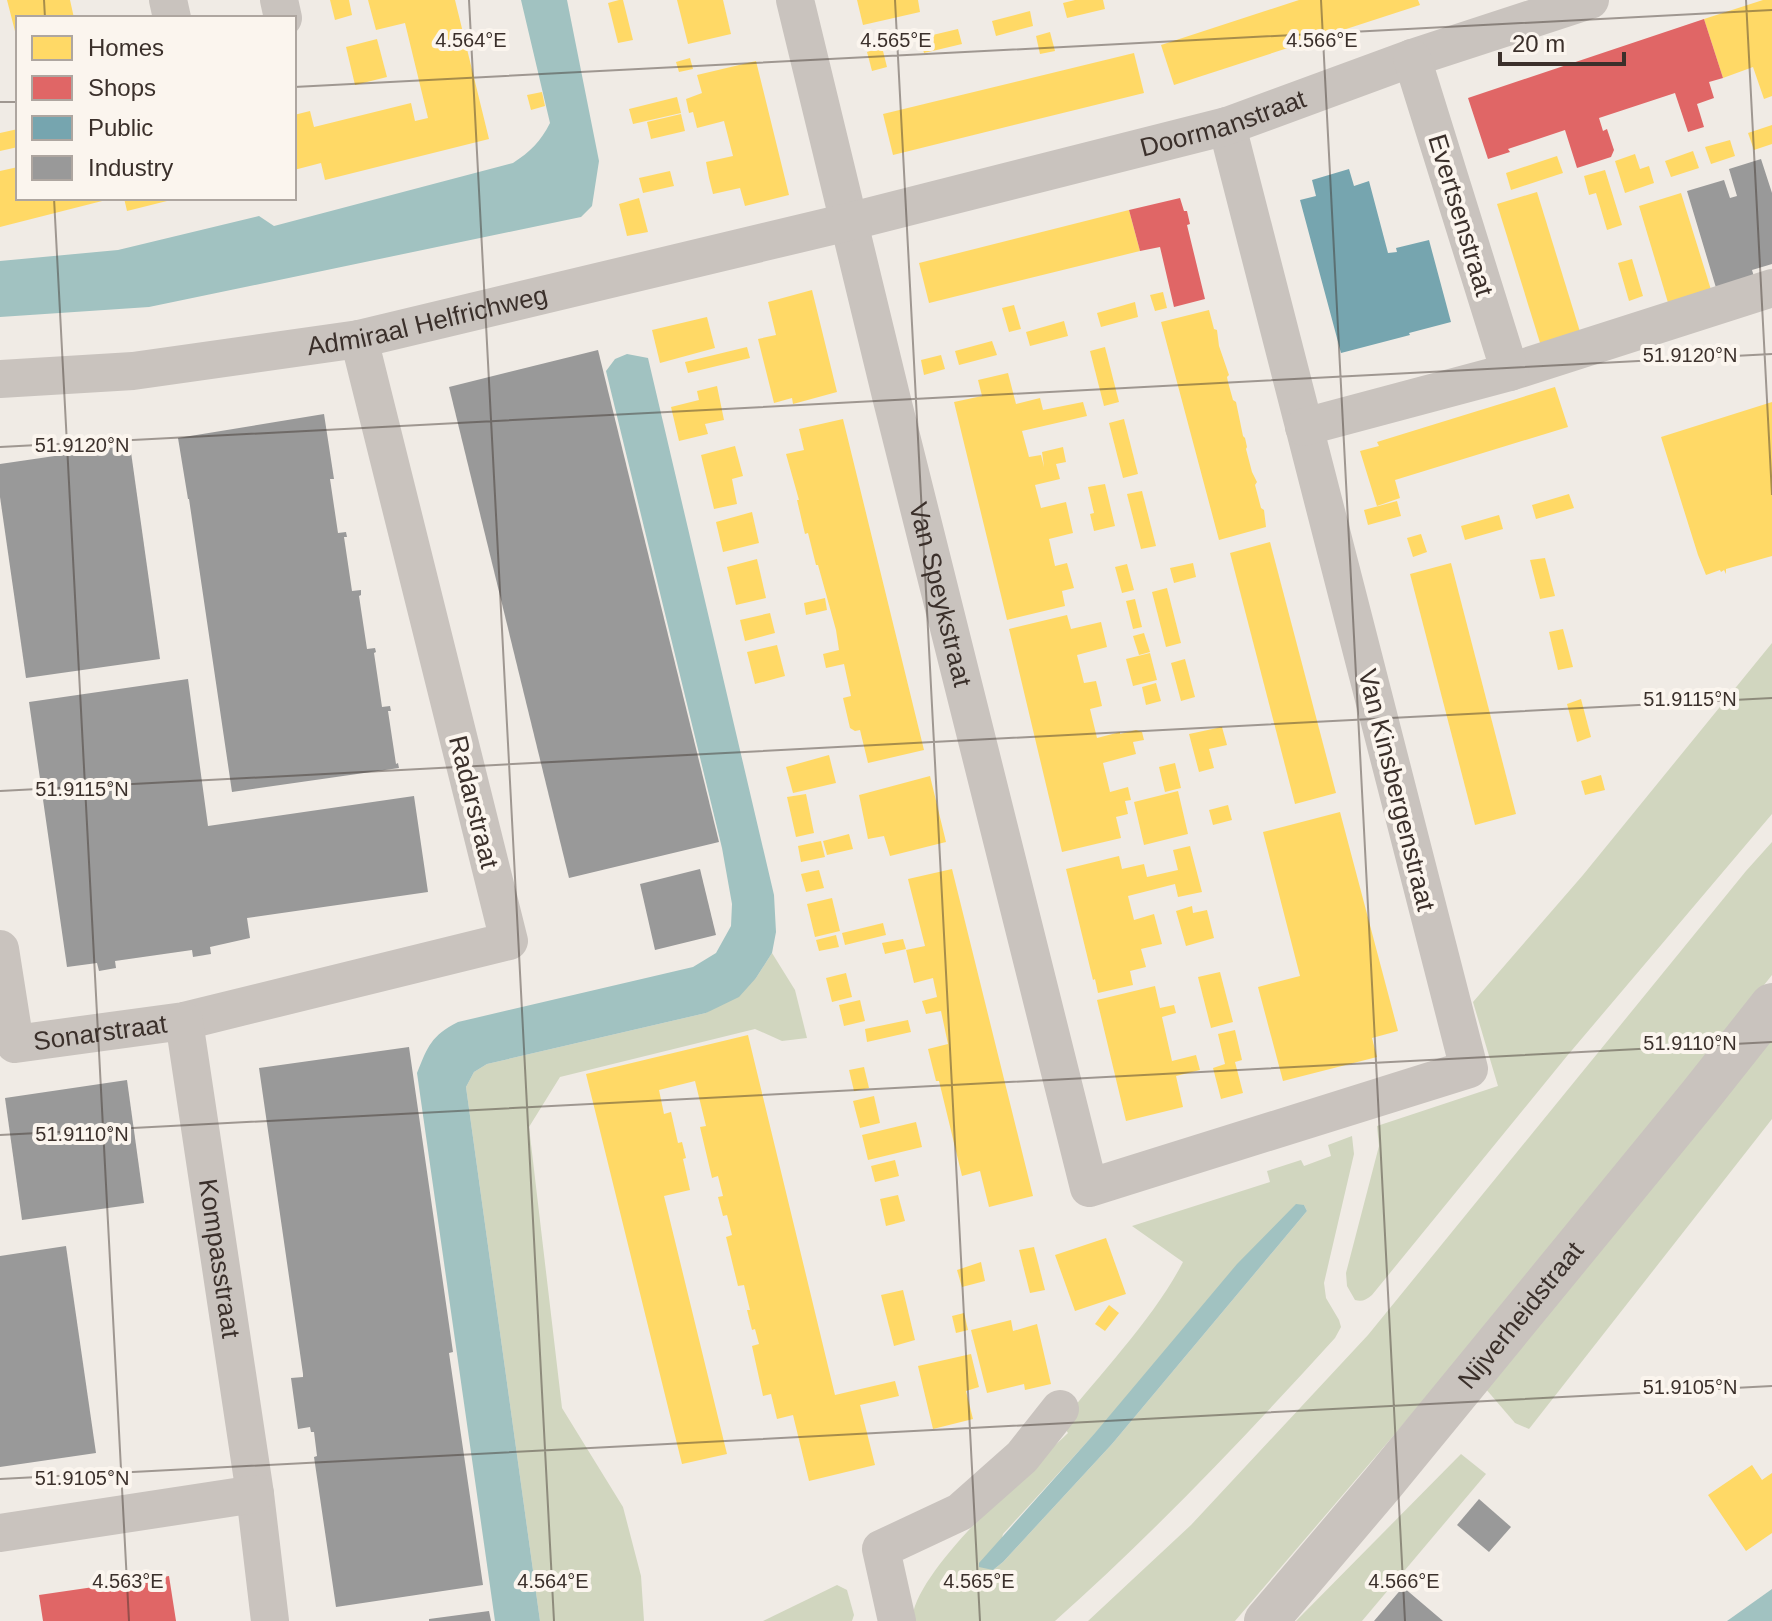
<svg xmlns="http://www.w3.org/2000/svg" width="1772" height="1621" viewBox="0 0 1772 1621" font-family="Arial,sans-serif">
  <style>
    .green { fill: #d1d6bf; fill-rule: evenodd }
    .water { fill: #a1c2c1 }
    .homes { fill: #ffd966 }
    .shops { fill: #e06666 }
    .public { fill: #76a5af }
    .industry { fill: #999 }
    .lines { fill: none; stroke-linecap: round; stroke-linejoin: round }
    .minor { stroke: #c9c3be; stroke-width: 38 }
    .tertiary { stroke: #c9c3be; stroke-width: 44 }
    .ticks { fill: none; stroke: #3b302b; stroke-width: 2; stroke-opacity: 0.45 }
    .labels { text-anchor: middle; stroke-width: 8; stroke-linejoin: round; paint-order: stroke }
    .street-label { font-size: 26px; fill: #3b302b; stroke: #fbf5ee }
    .ticks-label { font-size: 20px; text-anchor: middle; fill: #3b302b; stroke: #fbf5ee; stroke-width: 8; stroke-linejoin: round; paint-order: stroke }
  </style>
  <rect width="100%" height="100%" fill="#f0ebe5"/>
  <!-- green -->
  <g class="green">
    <path d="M1772,643V814L1567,1056L1372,1295C1366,1300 1362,1302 1355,1300L1347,1286L1346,1273L1379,1146L1377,1126L1498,1086L1473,1002L1583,875Z"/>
    <polygon points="1772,842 1772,975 1674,1098 1447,1373 1235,1621 1088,1621 1191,1525 1368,1335 1746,871"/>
    <polygon points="772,953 795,990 807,1038 782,1041 755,1029 560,1077 529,1127 562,1408 623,1507 641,1576 644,1621 540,1621 466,1087 474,1072 487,1064 706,1013 756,978"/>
    <polygon points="1772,1025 1772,1119 1529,1429 1515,1423 1479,1381"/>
    <path d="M1352,1136L1354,1154L1324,1283L1326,1298L1339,1320L1341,1327L1335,1338C1245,1437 1154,1533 1055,1621H912C913,1571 1031,1469 1068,1433L1061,1423C1101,1373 1154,1318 1183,1262L1132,1226L1270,1182L1267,1171L1301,1160L1304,1166L1331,1156L1328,1145ZM1304,1205L1307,1211L1112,1444L1003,1562L993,1570L1003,1534Z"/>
    <polygon points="1461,1454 1486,1474 1362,1621 1296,1621"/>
    <polygon points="837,1585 847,1590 854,1615 852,1621 763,1621"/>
  </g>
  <!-- water -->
  <g class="water">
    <path d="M521,0H567L599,161L592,206L581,217L149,307L0,317V261L118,250L259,216L274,226L513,163C530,152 541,141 550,123Z"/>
    <path d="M627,354L648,358L774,895L776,932L772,953L756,978L739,997L706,1013L487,1064L474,1072L466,1087L540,1621H495L417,1073C428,1046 431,1036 458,1022L693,967L716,953L731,926L732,904L722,848L606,371L615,359Z"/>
    <polygon points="1296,1204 1304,1205 1307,1211 1112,1444 1003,1562 993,1570 979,1567 979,1563 1095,1433 1237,1264"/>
    <polygon points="1772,1589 1772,1621 1727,1621"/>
  </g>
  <!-- homes -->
  <g class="homes">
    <polygon points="7,0 70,0 74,18 18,18 17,39"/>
    <polygon points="330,0 349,0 352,15 335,20"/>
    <polygon points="368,0 455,0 489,139 325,180 321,163 294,170 294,115 310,111 314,127 411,103 415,121 428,118 405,23 376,30"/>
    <polygon points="619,0 623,0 633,40 618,43 608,3"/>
    <polygon points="677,0 723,0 731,34 688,44"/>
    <polygon points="857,0 918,0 920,12 863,25"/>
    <polygon points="1075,0 1103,0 1105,9 1067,18 1063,3"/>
    <polygon points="1299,0 1418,0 1420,5 1174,85 1161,45"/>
    <polygon points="1763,0 1772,0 1772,96 1764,99 1753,67 1723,78 1704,19"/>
    <polygon points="1030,11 1033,26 996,36 992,21"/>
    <polygon points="958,29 962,44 924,53 920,38"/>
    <polygon points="1050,32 1055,51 1040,54 1036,36"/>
    <polygon points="377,39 387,77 355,85 346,47"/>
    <polygon points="882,47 887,67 872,71 867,52"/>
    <polygon points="1134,53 1144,93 893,155 883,114"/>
    <polygon points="690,58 693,69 679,72 676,62"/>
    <polygon points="756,61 789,195 745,206 740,188 713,194 709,178 706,162 733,156 724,121 697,128 693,112 689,113 686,99 702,93 697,75"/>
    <polygon points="542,92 545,106 531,110 527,95"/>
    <polygon points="677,97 681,113 633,124 629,109"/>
    <polygon points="681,114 685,131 651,139 647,122"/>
    <polygon points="1772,125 1772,144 1754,150 1748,133"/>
    <polygon points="18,129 18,147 0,151 0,133"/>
    <polygon points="1730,140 1735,156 1711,164 1705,147"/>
    <polygon points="1693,151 1699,168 1671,177 1665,161"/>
    <polygon points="1635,154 1640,169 1649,166 1654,183 1625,193 1615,161"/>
    <polygon points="1557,156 1563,173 1511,190 1506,173"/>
    <polygon points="18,167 18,198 110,199 0,227 0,171"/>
    <polygon points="1605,170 1622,225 1607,230 1596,193 1589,195 1584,176"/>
    <polygon points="670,171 674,186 643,193 639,178"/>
    <polygon points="1537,192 1581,335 1541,346 1497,204"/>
    <polygon points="1681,193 1712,293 1669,306 1639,206"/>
    <polygon points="124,198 175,198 175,199 127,211"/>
    <polygon points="639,198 648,232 627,236 619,204"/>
    <polygon points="1129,210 1140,251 929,303 919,263"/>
    <polygon points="1632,259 1643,296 1629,301 1618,263"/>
    <polygon points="812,290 837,392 793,404 792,398 774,403 758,339 776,335 768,302"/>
    <polygon points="1163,292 1167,308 1155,311 1150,295"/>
    <polygon points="1135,302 1138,317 1101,327 1097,313"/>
    <polygon points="1014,305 1021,329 1009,332 1002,308"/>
    <polygon points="1209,310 1214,329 1217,330 1219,346 1229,375 1227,377 1228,382 1233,400 1236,402 1243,436 1245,438 1247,447 1246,449 1252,472 1257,482 1255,485 1261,508 1264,510 1266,527 1219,540 1161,322"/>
    <polygon points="707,317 715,348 660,363 652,330"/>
    <polygon points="1064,321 1068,336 1030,346 1026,332"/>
    <polygon points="992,341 997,355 959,365 955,351"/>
    <polygon points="747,347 750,358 688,373 685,362"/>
    <polygon points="1105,347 1119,402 1104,406 1090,351"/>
    <polygon points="941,355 945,369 924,375 921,360"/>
    <polygon points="1008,373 1016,404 1040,398 1043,410 1083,402 1087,416 1022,431 1029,457 1041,455 1044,467 1042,452 1063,447 1066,462 1056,464 1060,479 1035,485 1041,508 1066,502 1073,533 1049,539 1055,566 1067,563 1074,588 1062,591 1065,606 1007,620 954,402 982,396 978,380"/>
    <polygon points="717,386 724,420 705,424 708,434 679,441 671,407 699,400 697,391"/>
    <polygon points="1555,387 1568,427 1395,480 1400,498 1377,506 1360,451 1379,446 1377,442"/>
    <polygon points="1772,402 1772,556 1726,569 1726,574 1724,570 1721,572 1720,570 1706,575 1698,555 1661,437"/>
    <polygon points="843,419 924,750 868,763 860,730 855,731 850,728 843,698 851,696 844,664 826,668 823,654 839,650 836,630 818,565 816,565 808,533 805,534 797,500 799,500 786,454 804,450 799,429"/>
    <polygon points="1124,419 1138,474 1123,478 1109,423"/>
    <polygon points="735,446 743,476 732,479 737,504 714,509 701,455"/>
    <polygon points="1105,484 1115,526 1094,531 1090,514 1094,513 1088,487"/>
    <polygon points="1142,491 1156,546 1141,549 1127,494"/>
    <polygon points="1569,494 1574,508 1536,519 1532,505"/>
    <polygon points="1397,501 1401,516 1368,525 1364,510"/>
    <polygon points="752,512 759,543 723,552 716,522"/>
    <polygon points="1499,515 1503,529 1465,540 1461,526"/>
    <polygon points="1421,534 1427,552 1413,557 1407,538"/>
    <polygon points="1270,542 1336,793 1295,804 1230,553"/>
    <polygon points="1545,558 1555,596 1540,599 1530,560"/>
    <polygon points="757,559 766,598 736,605 727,567"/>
    <polygon points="1193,563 1196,577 1174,583 1170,568"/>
    <polygon points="1451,563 1516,814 1475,825 1410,574"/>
    <polygon points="1127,564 1134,590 1122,593 1115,567"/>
    <polygon points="1167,588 1181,643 1166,647 1152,592"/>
    <polygon points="825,598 827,610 806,615 804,603"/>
    <polygon points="1135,599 1142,627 1133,629 1126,601"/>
    <polygon points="770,613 775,633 745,641 740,620"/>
    <polygon points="1067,615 1071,629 1101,622 1107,647 1077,655 1084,683 1096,681 1099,693 1102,706 1090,709 1097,738 1120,732 1120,734 1136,730 1142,732 1144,740 1133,742 1136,754 1103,763 1110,792 1128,787 1131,800 1125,801 1128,814 1116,817 1121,838 1062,852 1009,629"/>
    <polygon points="1563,629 1573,667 1558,670 1549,632"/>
    <polygon points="1144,633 1150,652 1139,655 1133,636"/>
    <polygon points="777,645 785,676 755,684 747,652"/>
    <polygon points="1150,653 1157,680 1133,686 1126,659"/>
    <polygon points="1185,659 1195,697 1181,701 1171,663"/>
    <polygon points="1156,683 1161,701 1146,705 1142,687"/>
    <polygon points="1581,699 1591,737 1577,742 1567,704"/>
    <polygon points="1222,727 1227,745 1209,749 1214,768 1199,772 1189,734"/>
    <polygon points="829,755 836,783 793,793 786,767"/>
    <polygon points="1175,763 1181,788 1165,792 1159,767"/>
    <polygon points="1601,775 1605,790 1585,795 1581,781"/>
    <polygon points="930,776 946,842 890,856 884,836 868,839 859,795"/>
    <polygon points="1178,791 1188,834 1144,845 1134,802"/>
    <polygon points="806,794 814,833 796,837 787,797"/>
    <polygon points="1228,805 1232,820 1213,825 1209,810"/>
    <polygon points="1340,812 1398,1031 1372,1038 1377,1057 1283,1081 1258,987 1300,976 1263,832"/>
    <polygon points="849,834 853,849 827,855 823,841"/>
    <polygon points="821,841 825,857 801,862 798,846"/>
    <polygon points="1190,846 1202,892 1178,897 1175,884 1128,896 1134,920 1154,914 1162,944 1141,949 1146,967 1130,971 1133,985 1098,993 1095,979 1093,980 1066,869 1119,856 1122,869 1144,864 1147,877 1178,870 1173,850"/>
    <polygon points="952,869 1033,1196 989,1207 980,1171 962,1176 939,1081 936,1081 928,1049 948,1044 941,1011 926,1014 922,1001 937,997 933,978 914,983 906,950 925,946 908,879"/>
    <polygon points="819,870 824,888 806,892 801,874"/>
    <polygon points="832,898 840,931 815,937 807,904"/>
    <polygon points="1192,906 1193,913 1207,910 1214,938 1186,946 1176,911"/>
    <polygon points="883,923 886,935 845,945 842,933"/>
    <polygon points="836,935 839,947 819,951 816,940"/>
    <polygon points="903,939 906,949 885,954 882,943"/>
    <polygon points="1220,972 1233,1022 1211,1028 1198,977"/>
    <polygon points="846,973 852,997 832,1002 826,978"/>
    <polygon points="1155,986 1160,1008 1174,1005 1176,1013 1162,1017 1172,1061 1196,1055 1200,1070 1176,1076 1183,1107 1126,1121 1097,1000"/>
    <polygon points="860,1000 865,1021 844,1026 839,1005"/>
    <polygon points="908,1020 911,1032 867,1042 865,1029"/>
    <polygon points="1235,1030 1242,1060 1235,1062 1243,1093 1221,1099 1213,1068 1225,1064 1218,1034"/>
    <polygon points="748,1035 835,1395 895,1381 899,1396 860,1405 875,1465 809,1481 793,1415 777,1419 771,1394 763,1396 752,1346 759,1344 755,1329 752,1330 747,1310 750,1310 744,1285 738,1286 726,1237 732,1235 727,1215 723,1216 718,1197 723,1196 718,1176 712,1178 700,1127 706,1126 695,1081 659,1090 664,1114 671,1112 678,1143 682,1142 686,1158 683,1159 690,1190 664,1196 727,1454 682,1464 586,1074"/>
    <polygon points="864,1067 869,1088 854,1091 849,1070"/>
    <polygon points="874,1096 880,1123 860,1128 853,1101"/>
    <polygon points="916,1122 922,1147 868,1160 862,1135"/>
    <polygon points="895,1160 899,1176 875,1182 871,1166"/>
    <polygon points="898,1195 905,1221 886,1226 880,1199"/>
    <polygon points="1106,1238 1126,1294 1075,1311 1055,1255"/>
    <polygon points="1034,1247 1045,1290 1030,1293 1019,1250"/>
    <polygon points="981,1262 985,1281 962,1287 957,1270"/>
    <polygon points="903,1290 915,1340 894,1346 881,1295"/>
    <polygon points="1109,1305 1119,1313 1105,1331 1095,1324"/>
    <polygon points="964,1313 968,1330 956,1333 952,1316"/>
    <polygon points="1011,1320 1013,1331 1037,1324 1051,1384 1025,1390 1024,1384 987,1393 971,1330"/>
    <polygon points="971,1354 979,1387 966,1391 973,1419 933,1429 918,1366"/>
    <polygon points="1752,1465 1762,1480 1772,1473 1772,1533 1746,1551 1708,1495"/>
  </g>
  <!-- shops -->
  <g class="shops">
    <polygon points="1704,19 1723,78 1709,82 1714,98 1697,104 1704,127 1688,132 1675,93 1599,118 1603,131 1607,129 1614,150 1611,157 1577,168 1565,130 1508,149 1510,152 1488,159 1468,98"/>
    <polygon points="1180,198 1184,211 1187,211 1190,224 1187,225 1205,299 1174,307 1160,247 1140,251 1129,210"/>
    <polygon points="169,1576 176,1621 43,1621 39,1595"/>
  </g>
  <!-- public -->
  <polygon class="public" points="1349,169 1354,186 1369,181 1388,253 1397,252 1396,248 1429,240 1451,322 1409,333 1410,335 1341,353 1300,200 1316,196 1312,180"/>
  <!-- industry -->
  <g class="industry">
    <polygon points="1761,159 1772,193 1772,264 1752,270 1755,280 1717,291 1687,191 1724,180 1730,198 1737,196 1729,169"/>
    <polygon points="598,350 719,842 569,878 449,387"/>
    <polygon points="324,414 334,479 330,479 338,533 346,532 347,537 344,537 352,591 361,590 361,595 359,596 367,649 375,648 376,652 374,653 382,707 390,706 391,711 388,711 396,764 398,763 399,768 232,792 189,499 188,499 178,438"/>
    <polygon points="130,445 160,659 26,678 0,497 0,464"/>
    <polygon points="188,679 208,826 414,796 428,892 247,918 250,938 210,947 211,954 193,957 192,950 115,961 116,968 99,971 97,963 67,967 29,702"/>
    <polygon points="700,869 716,935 655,950 640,884"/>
    <polygon points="409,1047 453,1352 449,1353 483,1585 336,1607 314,1457 317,1456 314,1432 311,1432 310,1427 298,1429 291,1378 303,1377 303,1374 259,1068"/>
    <polygon points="127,1080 144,1203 22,1220 5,1098"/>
    <polygon points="66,1246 96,1453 0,1467 0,1256"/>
    <polygon points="1479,1499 1511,1527 1489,1552 1457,1525"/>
    <polygon points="1403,1587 1443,1621 1374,1621"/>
    <polygon points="489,1611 491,1621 429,1621 429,1619"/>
  </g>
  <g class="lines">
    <!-- minor -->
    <g class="minor">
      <polyline points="168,0 172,18"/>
      <polyline points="279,0 283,18"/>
      <path id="s1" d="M795,0L891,396L1089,1188L1469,1069L1227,126"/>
      <polyline points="1510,372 1772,288"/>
      <path id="s2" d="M0,379L133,371L359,339L848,222L1227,126L1412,58L1590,0"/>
      <polyline points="1304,427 1510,372 1412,58"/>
      <path id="s3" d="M0,949L15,1044L184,1021L509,941L359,339"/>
      <path id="s4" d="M184,1021L255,1494L270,1621"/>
      <polyline points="0,1533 255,1494"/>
      <polyline points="897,1621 881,1549 960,1512 1022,1457 1060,1409"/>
    </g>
    <!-- tertiary -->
    <path class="tertiary" id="s5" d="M1266,1621L1383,1483L1700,1096L1772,1005"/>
  </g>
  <!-- ticks -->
  <path class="ticks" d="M44,0L45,18M469,0L554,1621M895,0L980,1621M1321,0L1405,1621M1746,0L1772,495M294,87L1772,10M0,102H18M54,198L129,1621M0,447L1772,354M0,791L1772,698M0,1135L1772,1042M0,1479L1772,1386"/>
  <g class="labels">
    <!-- street labels -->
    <g class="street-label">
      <text dy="9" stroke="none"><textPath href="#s2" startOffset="1252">Doormanstraat</textPath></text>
      <text transform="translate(1461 215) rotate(73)" y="9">Evertsenstraat</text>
      <text dy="9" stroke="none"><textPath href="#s2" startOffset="432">Admiraal Helfrichweg</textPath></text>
      <text dy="9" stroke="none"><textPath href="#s1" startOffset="612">Van Speykstraat</textPath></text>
      <text transform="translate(1397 790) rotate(76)" y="9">Van Kinsbergenstraat</text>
      <text transform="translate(474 802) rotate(76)" y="9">Radarstraat</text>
      <text dy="9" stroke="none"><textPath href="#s3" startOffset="182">Sonarstraat</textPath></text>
      <text dy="9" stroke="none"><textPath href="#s4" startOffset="240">Kompasstraat</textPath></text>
      <text dy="9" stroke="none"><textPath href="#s5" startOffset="398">Nijverheidstraat</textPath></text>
    </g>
  </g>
  <g class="ticks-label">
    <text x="471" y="47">4.564°E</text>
    <text x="896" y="47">4.565°E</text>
    <text x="1322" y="47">4.566°E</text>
    <text x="1690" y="362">51.9120°N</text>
    <text x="82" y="452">51.9120°N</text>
    <text x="1690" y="706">51.9115°N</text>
    <text x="82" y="796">51.9115°N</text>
    <text x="1690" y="1050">51.9110°N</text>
    <text x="82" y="1141">51.9110°N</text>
    <text x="1690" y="1394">51.9105°N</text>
    <text x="82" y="1485">51.9105°N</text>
    <text x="128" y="1588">4.563°E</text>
    <text x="553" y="1588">4.564°E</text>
    <text x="979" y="1588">4.565°E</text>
    <text x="1404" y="1588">4.566°E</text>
  </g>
  <!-- legend -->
  <rect x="16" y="16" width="280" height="184" fill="#fbf5ee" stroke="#aea6a0" stroke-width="2"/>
  <rect x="32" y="36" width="40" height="24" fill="#ffd966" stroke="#aea6a0" stroke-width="2"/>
  <text x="88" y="56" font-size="24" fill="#3b302b">Homes</text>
  <rect x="32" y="76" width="40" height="24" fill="#e06666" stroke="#aea6a0" stroke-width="2"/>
  <text x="88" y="96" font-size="24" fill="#3b302b">Shops</text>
  <rect x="32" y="116" width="40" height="24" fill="#76a5af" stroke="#aea6a0" stroke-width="2"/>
  <text x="88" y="136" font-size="24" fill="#3b302b">Public</text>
  <rect x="32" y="156" width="40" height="24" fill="#999999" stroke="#aea6a0" stroke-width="2"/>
  <text x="88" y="176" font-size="24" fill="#3b302b">Industry</text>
  <!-- scale -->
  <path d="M1500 52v12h124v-12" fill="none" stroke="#3b302b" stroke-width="4"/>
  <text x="1512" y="52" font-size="24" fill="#3b302b" stroke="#fbf5ee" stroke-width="6" paint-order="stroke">20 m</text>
</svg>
